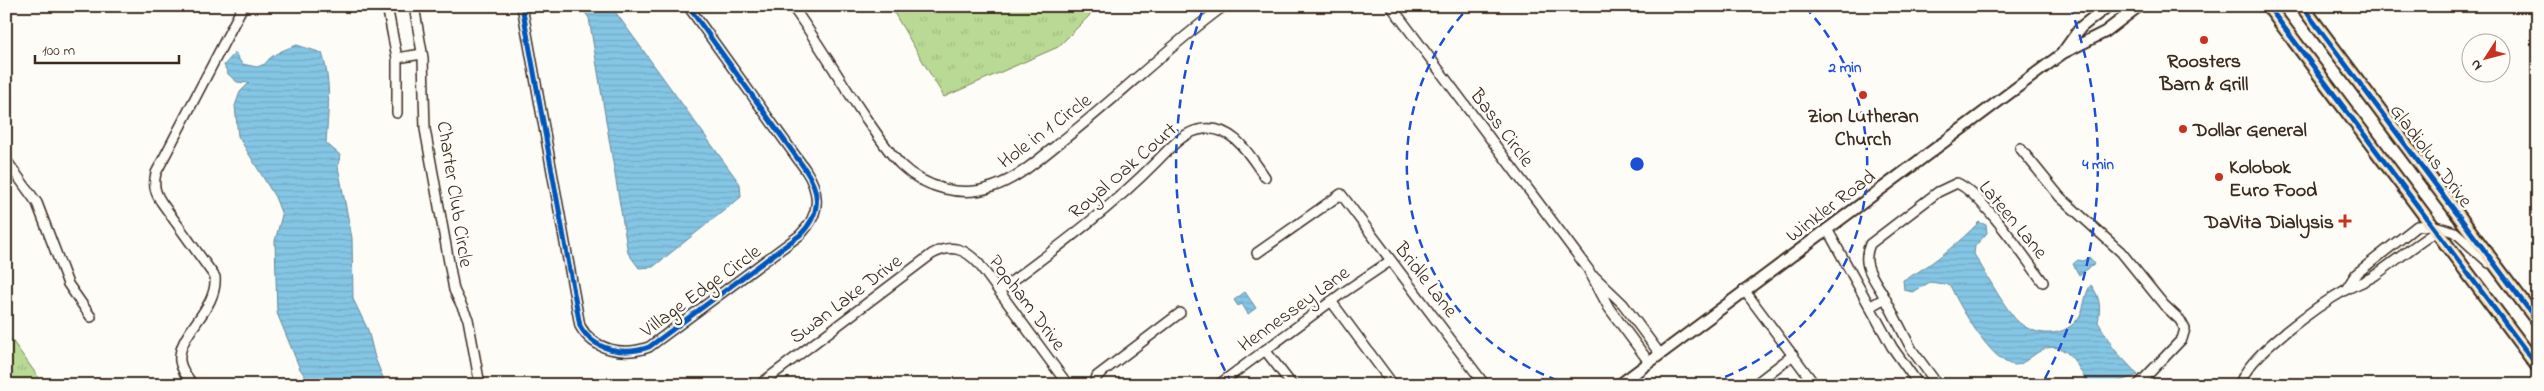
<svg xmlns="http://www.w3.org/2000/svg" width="2544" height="391" viewBox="0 0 2544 391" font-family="'Indie Flower',sans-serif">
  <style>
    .grass { fill: url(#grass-tufts); stroke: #7a8259 }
    .water { fill: url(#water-rules); stroke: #678895 }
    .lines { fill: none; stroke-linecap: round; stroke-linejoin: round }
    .minor-casing { stroke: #3b2a1e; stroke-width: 12 }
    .tertiary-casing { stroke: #3b2a1e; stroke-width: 14 }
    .primary-casing { stroke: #3b2a1e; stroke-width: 16 }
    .minor { stroke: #fdfcf7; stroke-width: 9 }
    .tertiary { stroke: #fdfcf7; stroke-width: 10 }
    .primary { stroke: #faddab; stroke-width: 12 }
    .cycleway-casing { stroke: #fdfcf7; stroke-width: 8 }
    .cycleway { stroke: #0057b8; stroke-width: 5 }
    .ring { fill: none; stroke: #1d4ed8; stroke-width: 2.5; stroke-dasharray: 9 6 }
    .poi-dot { fill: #c8321e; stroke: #fdfcf7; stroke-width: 2 }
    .labels { text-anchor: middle; stroke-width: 5; stroke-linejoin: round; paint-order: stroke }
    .poi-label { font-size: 20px; font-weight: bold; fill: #3b2a1e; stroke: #fdfcf7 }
    .street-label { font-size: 20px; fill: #3b2a1e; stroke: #fdfcf7 }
    .centre { fill: #1d4ed8; stroke: #fdfcf7; stroke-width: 2.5 }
    .ring-label { font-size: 15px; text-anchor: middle; font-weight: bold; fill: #1d4ed8; stroke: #fdfcf7; stroke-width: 5; stroke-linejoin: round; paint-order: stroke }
  </style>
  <defs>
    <pattern id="grass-tufts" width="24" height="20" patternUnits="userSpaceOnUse" patternTransform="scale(1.25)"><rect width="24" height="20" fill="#b9da94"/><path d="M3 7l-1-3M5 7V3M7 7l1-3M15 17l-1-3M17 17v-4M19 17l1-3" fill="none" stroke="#a0bb7f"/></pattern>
    <pattern id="water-rules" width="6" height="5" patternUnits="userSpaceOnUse" patternTransform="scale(1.25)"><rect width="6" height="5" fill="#84c6e5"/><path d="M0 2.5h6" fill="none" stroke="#73aac4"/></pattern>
  </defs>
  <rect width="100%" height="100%" fill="#fdfcf7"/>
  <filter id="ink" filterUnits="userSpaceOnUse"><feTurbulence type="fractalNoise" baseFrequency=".02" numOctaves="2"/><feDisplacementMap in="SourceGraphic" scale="10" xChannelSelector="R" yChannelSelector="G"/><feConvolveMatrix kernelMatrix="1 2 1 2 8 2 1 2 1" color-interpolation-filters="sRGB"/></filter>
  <g filter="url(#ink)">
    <!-- grass -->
    <g class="grass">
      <polygon points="890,6 1099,6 1058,47 944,97"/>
      <polygon points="6,332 44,385 6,385"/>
    </g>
    <!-- water -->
    <g class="water">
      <polygon points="580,6 611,6 740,184 741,197 653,267 639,268 628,253 589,18"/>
      <path d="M297,45L322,53C332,84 328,112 326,143L340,155L338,167L352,238L353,299L368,330L375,358L386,385H311L300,369L277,313L275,241L282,215L275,197L238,136L235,106L240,92L249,83L237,82L228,74L224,65L235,53L242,64L257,67L265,64C271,54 286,49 297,45Z"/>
      <path d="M1979,222L1986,225L1987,233L1975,246L1974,254C1987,275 1998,297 2013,316C2028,336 2061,340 2077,320C2086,309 2083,295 2091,285C2100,297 2101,307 2098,322L2114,349L2138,375L2108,385H2089C2081,374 2075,355 2061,349C2044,342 2033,358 2020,364C1997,374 1957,302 1950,285L1930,282L1913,292L1904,290L1903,280C1927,269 1960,242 1979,222Z"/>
      <polygon points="2089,257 2095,264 2079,275 2073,264 2078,260 2083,261"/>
      <polygon points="1245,292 1256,308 1248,314 1242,304 1238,306 1234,300"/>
    </g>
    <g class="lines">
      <defs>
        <g id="minor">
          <polyline points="387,6 397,58 422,54"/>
          <polyline points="414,6 423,58 425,129 454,290 468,319 480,385"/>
          <path d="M522,6L580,326C594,351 624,356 649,347L800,235C821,214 821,193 805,169L688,6"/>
          <path d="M792,6C819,43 841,83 867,120C878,135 888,152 901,165C925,188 961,198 992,187C1017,179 1038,160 1058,144C1115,100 1166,48 1224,6"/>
          <polyline points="1391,6 1588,269 1609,308 1649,362"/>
          <polyline points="397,58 397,113"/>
          <polyline points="2020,148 2060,197 2121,252 2164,305 2180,320 2185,329 2182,339 2138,385"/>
          <polyline points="6,160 37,203 68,284 91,317"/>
          <polyline points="1827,229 1892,347 1919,385"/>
          <polyline points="1257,253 1341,194 1485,385"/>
          <polyline points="1595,277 1623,304 1660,354"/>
          <polyline points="2347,288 2356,274 2417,226 2432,225 2455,232 2489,263"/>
          <polyline points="1744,290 1815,385"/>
          <path d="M999,291C1054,250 1109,210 1157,161C1170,148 1184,131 1203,129C1234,125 1250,156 1265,177"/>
          <polyline points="1885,298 1912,350 1938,385"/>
          <polyline points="1331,301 1389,379"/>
          <path d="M1871,306L1885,298C1875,279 1860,266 1870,244L1938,192L1957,183C1981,193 2026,259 2043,282"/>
          <polyline points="1265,350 1292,385"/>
          <path d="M193,385C188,378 181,370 180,361C177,333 218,310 215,277L162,203C155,193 153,185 156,173L243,6"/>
          <path d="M759,385L932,254C951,244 965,248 979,264L1068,385"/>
          <polyline points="1094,385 1097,376 1180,313"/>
          <polyline points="1218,385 1341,294 1390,261"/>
          <polyline points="1754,385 1793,355"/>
          <path d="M2240,385C2245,357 2320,304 2347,289C2355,285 2366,281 2374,276C2395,261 2415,245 2437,231"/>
        </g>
        <g id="tertiary">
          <polyline points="2063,52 2081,27 2108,6"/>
          <polyline points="1619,385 2063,53 2105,32 2139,6"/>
        </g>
        <g id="primary">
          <polyline points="2268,6 2538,367"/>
          <polyline points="2302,6 2538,322"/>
        </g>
      </defs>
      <!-- minor casing -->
      <use href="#minor" class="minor-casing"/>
      <!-- tertiary casing -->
      <use href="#tertiary" class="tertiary-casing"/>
      <!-- primary casing -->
      <use href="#primary" class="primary-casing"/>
      <!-- minor -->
      <use href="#minor" class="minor"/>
      <!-- tertiary -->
      <use href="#tertiary" class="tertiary"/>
      <!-- primary -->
      <use href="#primary" class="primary"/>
      <defs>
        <g id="cycleway">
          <path d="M522,6L580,326C594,351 624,356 649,347L800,235C821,214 821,193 805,169L688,6"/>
          <polyline points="2268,6 2538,367"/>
          <polyline points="2302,6 2538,322"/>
        </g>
      </defs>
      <!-- cycleway casing -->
      <use href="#cycleway" class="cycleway-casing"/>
      <!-- cycleway -->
      <use href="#cycleway" class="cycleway"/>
    </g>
  </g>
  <!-- distance rings -->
  <g class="ring">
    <path d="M1572 385A230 230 0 0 1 1469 7M1805 7A230 230 0 0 1 1702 385"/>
    <path d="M1232 384A461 461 0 0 1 1204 6M2070 6A461 461 0 0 1 2042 384"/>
  </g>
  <!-- markers -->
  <g class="poi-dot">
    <circle cx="2204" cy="40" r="5"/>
    <circle cx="1863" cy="95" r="5"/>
    <circle cx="2183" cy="129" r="5"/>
    <circle cx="2219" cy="177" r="5"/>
    <path d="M2342.5 213.5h5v5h5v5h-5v5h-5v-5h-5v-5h5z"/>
  </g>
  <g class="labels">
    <!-- poi labels -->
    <g class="poi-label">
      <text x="2204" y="67">Roosters<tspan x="2204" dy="23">Barn &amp; Grill</tspan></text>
      <text x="1863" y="122">Zion Lutheran<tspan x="1863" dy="23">Church</tspan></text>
      <text x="2193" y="136" text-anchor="start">Dollar General</text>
      <text x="2229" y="173" text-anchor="start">Kolobok<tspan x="2229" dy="23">Euro Food</tspan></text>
      <text x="2334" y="228" text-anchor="end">DaVita Dialysis</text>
    </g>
    <!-- street labels -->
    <g class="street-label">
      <text transform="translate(1503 127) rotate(53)" y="7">Bass Circle</text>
      <text transform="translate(1044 130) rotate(-37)" y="7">Hole in 1 Circle</text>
      <text transform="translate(2432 155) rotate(53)" y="7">Gladiolus Drive</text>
      <text transform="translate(1122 170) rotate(-41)" y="7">Royal Oak Court</text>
      <text transform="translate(456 194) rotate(81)" y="7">Charter Club Circle</text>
      <text transform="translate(1830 205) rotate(-37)" y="7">Winkler Road</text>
      <text transform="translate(2014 219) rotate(50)" y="7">Lateen Lane</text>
      <text transform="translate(1427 279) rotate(52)" y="7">Bridle Lane</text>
      <text transform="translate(700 290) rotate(-36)" y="7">Village Edge Circle</text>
      <text transform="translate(845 298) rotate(-37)" y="7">Swan Lake Drive</text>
      <text transform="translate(1028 302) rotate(53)" y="7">Popham Drive</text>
      <text transform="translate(1293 308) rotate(-36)" y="7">Hennessey Lane</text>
    </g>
  </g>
  <circle cx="1637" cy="164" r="8" class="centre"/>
  <g class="ring-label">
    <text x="1845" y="72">2 min</text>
    <text x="2098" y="169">4 min</text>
  </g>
  <!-- margin -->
  <rect width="2544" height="391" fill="none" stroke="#fdfcf7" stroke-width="25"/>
  <rect x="12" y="12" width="2519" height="366" fill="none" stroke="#3b2a1e" stroke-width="2" filter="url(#ink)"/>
  <!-- north arrow -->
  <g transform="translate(2486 58) rotate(234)"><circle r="24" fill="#fdfcf7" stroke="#afa8a0"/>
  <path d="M0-4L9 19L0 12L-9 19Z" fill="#c8321e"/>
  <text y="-8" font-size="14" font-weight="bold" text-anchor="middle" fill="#3b2a1e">N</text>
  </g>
  <!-- scale -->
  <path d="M35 55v8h144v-8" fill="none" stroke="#3b2a1e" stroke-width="2.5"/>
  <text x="42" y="55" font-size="15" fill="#3b2a1e" stroke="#fdfcf7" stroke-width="4" paint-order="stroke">100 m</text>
</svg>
